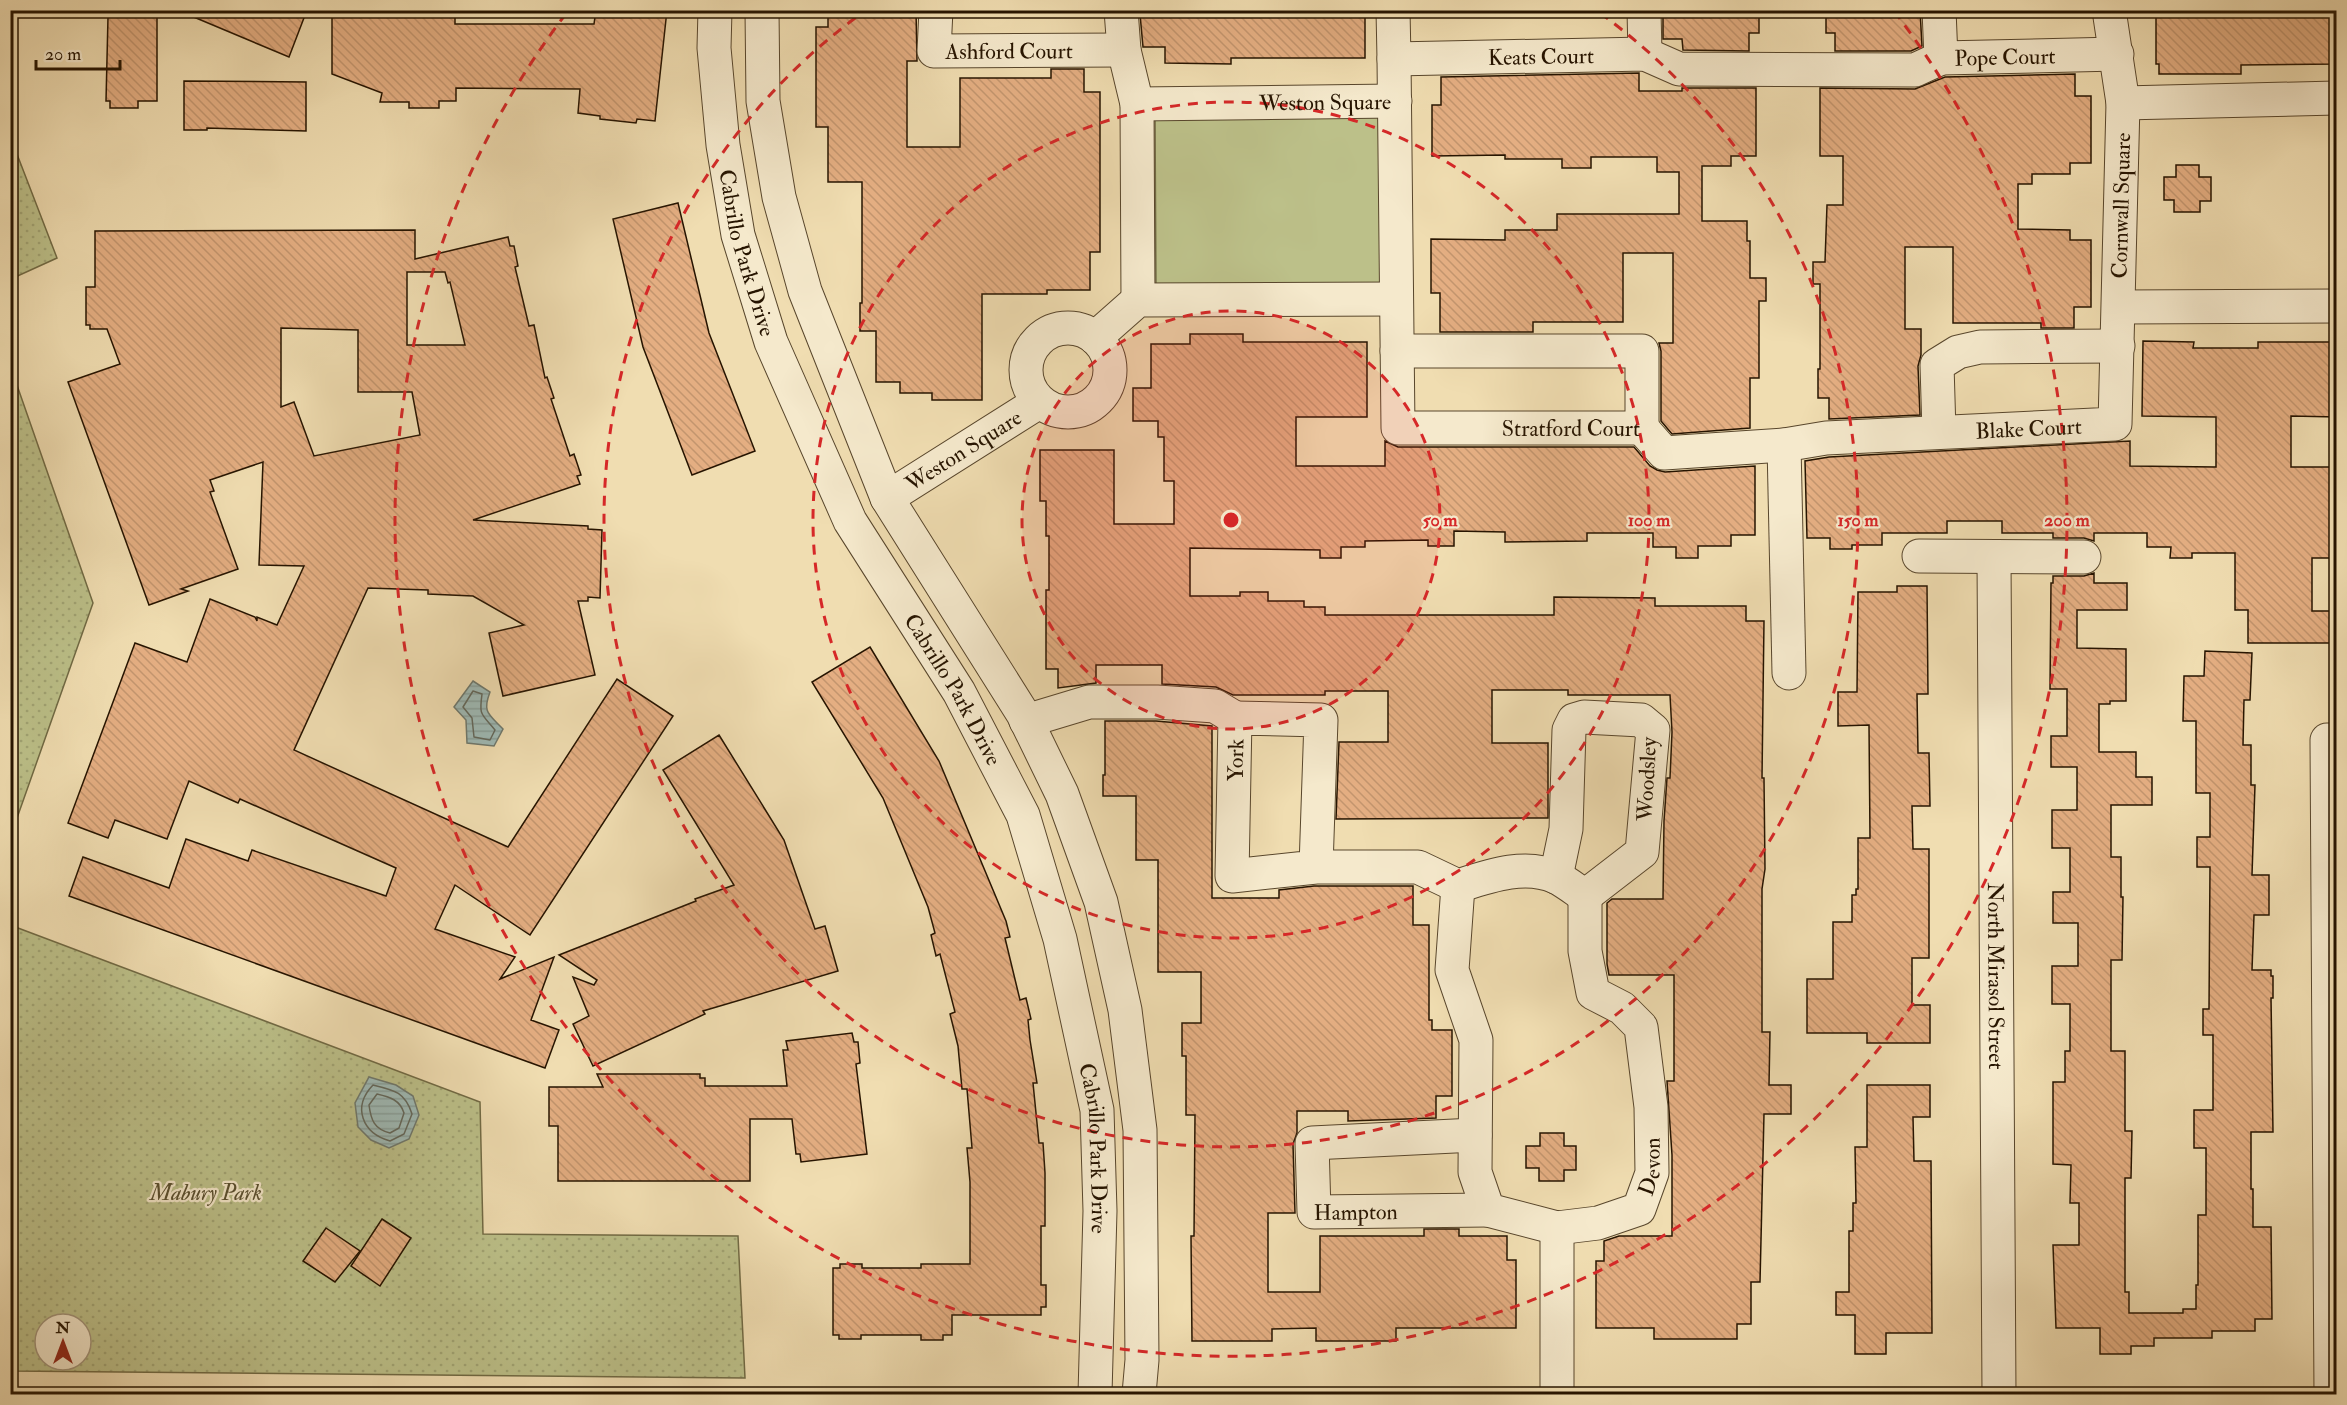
<svg xmlns="http://www.w3.org/2000/svg" width="2347" height="1405" viewBox="0 0 2347 1405" font-family="'IM FELL Double Pica',serif">
  <style>
    .grass { fill: #bcc089; stroke: #716a44; stroke-width: 1.5 }
    .park { fill: url(#park-dots); stroke: #716a44; stroke-width: 1.5; fill-rule: evenodd }
    .water { fill: url(#water-rules); stroke: #6e786d; stroke-width: 1.5 }
    .lines { fill: none; stroke-linecap: round; stroke-linejoin: round }
    .shore { stroke: #62675b; stroke-width: 1.5 }
    .building { fill: url(#building-back-hatch); stroke: #261400; stroke-width: 1.5; fill-rule: evenodd }
    .minor-casing { stroke: #58462c; stroke-width: 35 }
    .minor { stroke: #f5e9cc; stroke-width: 33 }
    .ring { fill: none; stroke: #d62828; stroke-width: 3; stroke-dasharray: 10 8 }
    .labels { text-anchor: middle; stroke-width: 4.5; stroke-linejoin: round; paint-order: stroke }
    .street-label { font-size: 22px; fill: #261400; stroke: #f5e9cc }
    .park-label { font-size: 22px; font-style: italic; fill: #5a5030; stroke: #f5e9cc }
    .centre { fill: #d62828; stroke: #f5e9cc; stroke-width: 3 }
    .ring-label { font-size: 18px; text-anchor: middle; font-weight: bold; fill: #d62828; stroke: #f5e9cc; stroke-width: 4.5; stroke-linejoin: round; paint-order: stroke }
  </style>
  <defs>
    <pattern id="park-dots" width="8" height="8" patternUnits="userSpaceOnUse" patternTransform="scale(1.5)"><rect width="8" height="8" fill="#bcc089"/><path d="M2 2h.1M6 6h.1" fill="none" stroke="#a1a474" stroke-width="1.8" stroke-linecap="round"/></pattern>
    <pattern id="water-rules" width="6" height="5" patternUnits="userSpaceOnUse" patternTransform="scale(1.5)"><rect width="6" height="5" fill="#9ebab6"/><path d="M0 2.5h6" fill="none" stroke="#889f9b"/></pattern>
    <pattern id="building-back-hatch" width="6" height="6" patternUnits="userSpaceOnUse" patternTransform="scale(1.5)"><rect width="6" height="6" fill="#e4ae82"/><path d="M-1 5l2 2M0 0l6 6M5-1l2 2" fill="none" stroke="#c3956e"/></pattern>
  </defs>
  <rect width="100%" height="100%" fill="#f0ddb1"/>
  <filter id="stains"><feTurbulence type="fractalNoise" baseFrequency=".00333" numOctaves="4"/><feColorMatrix values="0 0 0 0 .2 0 0 0 0 .09 0 0 0 0 .02 0 0 0 .5 -.17"/></filter>
  <radialGradient id="worn" r=".72"><stop offset=".6" stop-color="#630" stop-opacity="0"/><stop offset="1" stop-color="#630" stop-opacity=".3"/></radialGradient>
  <!-- grass -->
  <polygon class="grass" points="1388,111 1389,291 1156,293 1155,116"/>
  <!-- park -->
  <g class="park">
    <polygon points="10,136 57,258 11,279 10,279"/>
    <polygon points="11,368 93,603 11,835 10,835"/>
    <path d="M10,925L480,1102L483,1234L738,1236L745,1378L11,1371ZM45,1324H81V1360H45Z"/>
  </g>
  <!-- water -->
  <g class="water">
    <path d="M473,681L490,692C482,713 489,714 503,729L494,746L467,743L466,720L454,707Z"/>
    <polygon points="369,1077 396,1085 413,1096 419,1115 409,1139 389,1148 371,1140 358,1127 355,1103"/>
  </g>
  <g class="lines">
    <!-- shore -->
    <g class="shore">
      <path d="M473,691L482,694C479,716 481,713 495,730L490,740L474,737L472,718L463,707Z"/>
      <path d="M373,1085C394,1090 405,1092 412,1114L404,1134L390,1141C362,1133 352,1107 373,1085Z"/>
      <path d="M377,1094C390,1097 400,1100 404,1113L399,1128L390,1133C374,1129 371,1120 369,1105Z"/>
    </g>
  </g>
  <!-- building -->
  <g class="building">
    <polygon points="110,10 157,10 157,101 138,101 138,108 110,108 110,101 106,101 108,17 110,17"/>
    <polygon points="177,10 307,10 289,57"/>
    <polygon points="332,10 455,10 455,24 594,24 596,10 667,10 655,121 637,119 636,123 600,119 600,116 578,113 580,89 456,88 456,101 439,101 439,108 409,108 409,102 380,102 382,93 332,74"/>
    <polygon points="828,10 916,10 917,61 907,61 907,147 960,147 960,78 1051,78 1051,69 1084,69 1084,92 1100,92 1100,252 1090,252 1090,290 1047,290 1047,294 982,294 982,400 932,400 932,393 900,393 900,382 876,382 876,331 860,331 860,303 862,303 862,182 828,182 828,127 816,127 816,27 828,27"/>
    <polygon points="1278,10 1365,10 1365,58 1231,58 1231,64 1165,63 1165,47 1143,47 1140,14 1278,16"/>
    <polygon points="1663,10 1759,10 1759,33 1749,33 1749,51 1683,50 1682,39 1663,39"/>
    <polygon points="1826,10 1920,10 1922,46 1911,51 1835,51 1835,33 1826,33"/>
    <polygon points="2156,10 2337,10 2337,64 2241,65 2241,74 2159,74 2159,64 2156,64"/>
    <polygon points="1639,73 1639,91 1682,91 1682,88 1756,88 1756,156 1731,156 1731,166 1702,166 1702,221 1747,221 1747,241 1750,241 1750,278 1766,278 1766,301 1759,301 1759,378 1750,378 1750,428 1672,434 1661,421 1661,351 1659,343 1673,343 1673,253 1623,253 1623,322 1533,322 1533,332 1440,332 1440,293 1431,293 1431,239 1505,240 1505,230 1557,230 1557,214 1679,214 1679,172 1657,172 1657,157 1591,157 1591,168 1562,168 1562,159 1505,159 1505,155 1432,156 1432,105 1441,105 1441,77"/>
    <polygon points="2075,74 2075,96 2091,96 2091,163 2070,163 2070,174 2032,174 2032,184 2018,184 2018,229 2070,230 2070,240 2091,240 2091,307 2074,307 2074,328 2041,328 2041,323 1953,323 1953,247 1905,247 1905,329 1921,329 1921,355 1918,366 1920,415 1829,419 1829,398 1818,398 1818,369 1820,369 1820,284 1813,284 1813,262 1825,262 1827,205 1843,205 1843,156 1820,156 1820,88 1915,89 1945,77"/>
    <polygon points="184,81 306,82 306,131 207,128 207,130 184,130"/>
    <polygon points="2176,165 2199,165 2199,177 2211,177 2211,201 2200,201 2200,212 2174,212 2174,200 2164,200 2164,177 2176,177"/>
    <polygon points="678,203 709,333 755,451 692,475 643,347 613,219"/>
    <path d="M415,230V259L508,237L510,246H514L518,266L515,267L529,326L534,325L545,378L547,377L554,398L551,399L570,456L574,454L581,475L577,476L580,484L473,520L588,526V529L602,530L600,598L588,597V601H578L595,675L503,696L489,633L524,625L473,596L428,594V590L368,588L294,750L508,847L617,679L673,716L530,935L455,885L435,929L515,957L500,979L554,957L531,1020L559,1030L545,1068L69,896L83,857L169,888L186,839L248,861L252,850L386,896L396,868L240,799L238,803L189,781L167,839L115,820L108,838L68,823L135,643L187,662L210,599L255,617L257,621V617L277,625L304,566L259,565L263,462L210,480L214,491L210,492L238,569L181,589L188,591L149,605L68,382L120,364L107,329H90V325H86V287H95V231ZM407,272H445L448,283L450,282L465,345H407ZM281,328L358,330V392H412L420,435L314,456L294,402L281,407Z"/>
    <polygon points="1190,334 1243,334 1243,342 1367,342 1367,417 1296,417 1296,466 1385,466 1385,441 1398,447 1634,447 1650,466 1657,470 1665,472 1755,466 1755,535 1731,535 1731,546 1698,546 1698,558 1676,558 1676,547 1653,547 1653,533 1587,533 1587,541 1505,542 1505,532 1454,531 1454,546 1428,546 1428,540 1365,541 1365,547 1341,547 1341,558 1320,558 1320,550 1190,548 1190,596 1240,596 1240,592 1268,592 1268,601 1304,601 1304,607 1325,607 1325,615 1554,615 1554,597 1655,598 1655,606 1746,606 1746,621 1764,621 1762,778 1764,778 1765,869 1762,889 1762,1032 1770,1032 1769,1085 1791,1085 1791,1114 1764,1114 1760,1282 1751,1282 1751,1324 1737,1324 1737,1339 1654,1339 1654,1328 1596,1328 1596,1261 1604,1261 1604,1241 1619,1236 1672,1236 1672,1155 1667,1081 1674,1081 1674,975 1609,975 1607,964 1607,903 1612,899 1663,899 1664,821 1667,778 1670,778 1672,732 1670,695 1568,695 1568,690 1492,690 1492,743 1548,743 1548,818 1336,819 1339,742 1388,742 1388,691 1325,691 1325,695 1233,695 1216,687 1162,684 1162,665 1096,665 1096,683 1058,688 1058,669 1046,669 1046,590 1049,590 1049,536 1046,536 1046,501 1040,501 1040,450 1114,450 1114,524 1174,524 1174,481 1164,481 1164,437 1158,437 1158,421 1133,421 1133,388 1151,388 1151,344 1190,344"/>
    <polygon points="2143,341 2194,342 2193,348 2258,348 2258,342 2337,342 2337,417 2291,416 2291,467 2337,467 2337,547 2333,547 2333,558 2312,558 2312,611 2335,611 2335,643 2248,643 2248,610 2235,610 2235,553 2192,553 2192,558 2170,558 2171,547 2147,547 2147,533 2094,533 2094,541 2084,538 2053,538 2053,533 2002,533 2002,521 1947,521 1947,533 1882,533 1882,545 1852,545 1852,549 1830,549 1830,538 1807,538 1805,461 1829,457 2130,441 2130,466 2216,467 2216,417 2142,416"/>
    <polygon points="2094,573 2094,583 2127,583 2127,610 2077,610 2077,648 2126,649 2126,701 2110,701 2110,704 2099,704 2099,752 2136,752 2136,777 2152,777 2152,805 2111,805 2111,857 2121,857 2121,897 2123,897 2122,960 2111,960 2111,1051 2125,1051 2125,1131 2132,1131 2131,1178 2125,1178 2125,1292 2129,1292 2129,1313 2183,1313 2183,1309 2196,1309 2196,1285 2198,1285 2198,1215 2206,1215 2206,1148 2194,1148 2194,1110 2213,1110 2213,1035 2203,1035 2203,1009 2209,1009 2210,867 2197,867 2197,837 2210,837 2210,793 2196,793 2196,721 2183,721 2184,676 2204,676 2205,651 2252,653 2250,700 2244,700 2243,745 2251,745 2251,785 2255,785 2252,875 2269,875 2269,915 2254,915 2252,970 2271,970 2271,976 2273,976 2273,998 2271,998 2273,1132 2251,1132 2251,1189 2253,1189 2253,1227 2271,1227 2272,1319 2255,1319 2255,1331 2212,1331 2212,1338 2154,1338 2154,1346 2131,1346 2131,1354 2100,1354 2100,1328 2056,1328 2053,1245 2079,1245 2079,1203 2070,1203 2071,1165 2053,1164 2053,1082 2065,1082 2065,1051 2070,1051 2070,1004 2052,1004 2052,966 2078,966 2078,923 2053,923 2053,892 2070,892 2070,848 2052,848 2052,810 2077,810 2077,767 2051,767 2051,736 2067,736 2067,689 2050,689 2051,583 2053,583 2053,576 2084,576"/>
    <polygon points="1897,586 1927,586 1928,694 1917,694 1918,753 1929,753 1930,806 1912,806 1913,849 1929,849 1929,958 1912,958 1912,1005 1930,1005 1930,1043 1867,1043 1867,1033 1807,1033 1807,979 1833,979 1833,922 1852,922 1852,895 1856,895 1856,889 1858,889 1858,838 1870,838 1869,725 1838,726 1838,692 1857,692 1858,592 1897,592"/>
    <polygon points="870,647 939,761 1006,921 1010,937 1005,938 1020,1000 1026,998 1031,1019 1028,1020 1030,1040 1037,1083 1033,1083 1039,1143 1043,1143 1045,1173 1045,1226 1041,1226 1041,1285 1046,1285 1046,1307 1041,1307 1041,1315 952,1315 952,1335 943,1335 943,1340 921,1340 921,1335 861,1335 861,1339 839,1339 839,1335 833,1335 833,1268 840,1268 840,1264 862,1264 862,1268 921,1268 921,1264 970,1264 970,1182 967,1148 972,1148 967,1089 962,1089 958,1046 950,1014 955,1012 940,954 936,956 931,935 935,933 928,907 883,798 812,682"/>
    <polygon points="1105,721 1156,721 1212,726 1212,898 1279,898 1279,890 1314,886 1413,886 1413,925 1429,925 1429,1020 1432,1020 1432,1030 1452,1030 1452,1096 1436,1096 1436,1118 1348,1121 1348,1111 1297,1111 1297,1133 1293,1144 1295,1213 1268,1213 1268,1292 1320,1292 1320,1236 1424,1236 1424,1229 1459,1229 1459,1236 1507,1236 1507,1260 1516,1260 1516,1328 1396,1328 1396,1341 1316,1341 1316,1328 1272,1329 1272,1341 1192,1341 1191,1236 1194,1236 1195,1115 1186,1115 1186,1056 1182,1056 1182,1023 1201,1023 1201,972 1158,972 1158,860 1136,860 1136,796 1103,796 1103,775 1105,775"/>
    <polygon points="719,735 784,840 815,929 825,926 838,971 703,1011 705,1014 593,1066 573,1024 589,1016 573,977 594,985 597,980 559,955 696,901 695,899 734,885 663,770"/>
    <polygon points="852,1033 854,1042 858,1042 860,1063 856,1064 867,1154 801,1162 800,1154 796,1154 792,1119 750,1119 750,1181 558,1181 558,1126 549,1126 549,1087 603,1087 597,1074 700,1074 700,1078 705,1078 705,1086 787,1086 783,1050 788,1050 786,1041"/>
    <polygon points="1867,1085 1930,1085 1930,1117 1913,1117 1914,1161 1931,1161 1932,1333 1886,1333 1886,1354 1855,1354 1855,1315 1836,1315 1836,1292 1849,1292 1849,1231 1853,1231 1853,1203 1856,1203 1855,1147 1867,1147"/>
    <polygon points="1540,1133 1564,1133 1564,1146 1576,1146 1576,1170 1564,1170 1564,1181 1539,1181 1539,1168 1526,1168 1526,1146 1540,1146"/>
    <polygon points="382,1219 411,1238 380,1286 351,1266"/>
    <polygon points="326,1228 360,1251 335,1282 303,1261"/>
  </g>
  <g class="lines">
    <defs>
      <g id="minor">
        <path id="s1" d="M715,10L714,48L723,145L738,235L771,342L850,521L959,692L1023,815L1060,939L1097,1110L1100,1211L1095,1394"/>
        <polyline points="762,10 763,101 779,197 805,291 887,498 1023,714 1062,794 1101,902 1125,1010 1140,1130 1142,1360 1139,1394"/>
        <path id="s2" d="M936,10L934,51L1124,50"/>
        <polyline points="1121,10 1124,50 1137,104 1138,300"/>
        <path id="s3" d="M1393,10L1394,59L1645,54L1679,69L1915,70L1941,58"/>
        <polyline points="1644,10 1645,54"/>
        <path id="s4" d="M1939,10L1941,58L2117,54"/>
        <path id="s5" d="M1394,59L1398,428H1642"/>
        <polyline points="2123,103 2336,98"/>
        <path id="s6" d="M1137,104L1395,101"/>
        <polyline points="2120,307 2336,306"/>
        <circle cx="1068" cy="370" r="42"/>
        <polyline points="1095,338 1138,300 1396,299"/>
        <polyline points="1397,351 1642,351 1642,428"/>
        <path id="s7" d="M1642,428L1664,453L1784,445L1826,438L2115,424L2123,103L2109,10"/>
        <polyline points="1939,432 1937,365 1958,352 1980,347 2118,346"/>
        <polyline points="1784,445 1789,673"/>
        <path id="s8" d="M887,498L1039,402"/>
        <polyline points="1919,556 2084,557"/>
        <path id="s9" d="M1994,558L1999,1394"/>
        <polyline points="1026,721 1089,702 1157,702 1215,706 1235,718"/>
        <path d="M1316,867L1321,720L1235,718L1232,876L1316,867H1418L1458,886C1489,876 1525,863 1556,877C1566,882 1576,890 1585,896"/>
        <polyline points="1556,877 1566,829 1569,730 1574,720 1584,717 1641,720 1653,730 1642,852 1585,896"/>
        <path id="s10" d="M1458,886L1452,970L1476,1040L1475,1172L1488,1210L1557,1228L1598,1223L1639,1209L1652,1173L1651,1107L1641,1027L1622,1008L1593,993L1585,951V896"/>
        <path id="s11" d="M1475,1135L1312,1143L1314,1212L1488,1210"/>
        <polyline points="1557,1228 1557,1394"/>
        <polyline points="2331,1394 2327,740 2336,741"/>
      </g>
    </defs>
    <!-- minor casing -->
    <use href="#minor" class="minor-casing"/>
    <!-- minor -->
    <use href="#minor" class="minor"/>
  </g>
  <!-- distance rings -->
  <circle cx="1231" cy="520" r="209" fill="#d62828" fill-opacity=".12"/>
  <g class="ring">
    <circle cx="1231" cy="520" r="209"/>
    <circle cx="1231" cy="520" r="418"/>
    <path d="M1600 13A627 627 0 1 1 862 13"/>
    <path d="M1894 11A836 836 0 1 1 568 11"/>
  </g>
  <g class="labels">
    <!-- street labels -->
    <g class="street-label">
      <text dy="8" stroke="none"><textPath href="#s2" startOffset="116">Ashford Court</textPath></text>
      <text dy="8" stroke="none"><textPath href="#s3" startOffset="196">Keats Court</textPath></text>
      <text dy="8" stroke="none"><textPath href="#s4" startOffset="112">Pope Court</textPath></text>
      <text dy="8" stroke="none"><textPath href="#s6" startOffset="188">Weston Square</textPath></text>
      <text dy="8" stroke="none"><textPath href="#s7" startOffset="704">Cornwall Square</textPath></text>
      <text dy="8" stroke="none"><textPath href="#s1" startOffset="246">Cabrillo Park Drive</textPath></text>
      <text dy="8" stroke="none"><textPath href="#s5" startOffset="542">Stratford Court</textPath></text>
      <text dy="8" stroke="none"><textPath href="#s7" startOffset="399">Blake Court</textPath></text>
      <text dy="8" stroke="none"><textPath href="#s8" startOffset="90">Weston Square</textPath></text>
      <text dy="8" stroke="none"><textPath href="#s1" startOffset="732">Cabrillo Park Drive</textPath></text>
      <text transform="translate(1235 760) rotate(-89)" y="8">York</text>
      <text transform="translate(1646 779) rotate(-87)" y="8">Woodsley</text>
      <text dy="8" stroke="none"><textPath href="#s9" startOffset="418">North Mirasol Street</textPath></text>
      <text dy="8" stroke="none"><textPath href="#s1" startOffset="1218">Cabrillo Park Drive</textPath></text>
      <text dy="8" stroke="none"><textPath href="#s10" startOffset="531">Devon</textPath></text>
      <text dy="8" stroke="none"><textPath href="#s11" startOffset="274">Hampton</textPath></text>
    </g>
    <!-- park labels -->
    <g class="park-label">
      <text x="206" y="1200">Mabury Park</text>
    </g>
  </g>
  <circle cx="1231" cy="520" r="9" class="centre"/>
  <g class="ring-label">
    <text x="1440" y="526">50 m</text>
    <text x="1649" y="526">100 m</text>
    <text x="1858" y="526">150 m</text>
    <text x="2067" y="526">200 m</text>
  </g>
  <!-- margin -->
  <rect width="2347" height="1405" fill="none" stroke="#f0ddb1" stroke-width="36"/>
  <rect x="12" y="12" width="2323" height="1381" fill="none" stroke="#261400" stroke-width="3"/>
  <rect x="18" y="18" width="2311" height="1369" fill="none" stroke="#261400" stroke-width="1.5"/>
  <!-- north arrow -->
  <g transform="translate(63 1342)"><circle r="28" fill="#f5e9cc" stroke="#a2947a" stroke-width="1.5"/>
  <path d="M0-4.5L10 22L0 15L-10 22Z" fill="#8f2418"/>
  <text y="-9" font-size="16" font-weight="bold" text-anchor="middle" fill="#261400">N</text>
  </g>
  <!-- scale -->
  <path d="M36 60v9h84v-9" fill="none" stroke="#261400" stroke-width="3"/>
  <text x="45" y="60" font-size="18" fill="#261400" stroke="#f5e9cc" stroke-width="4.5" paint-order="stroke">20 m</text>
  <rect width="100%" height="100%" filter="url(#stains)"/>
  <rect width="100%" height="100%" fill="url(#worn)"/>
</svg>
